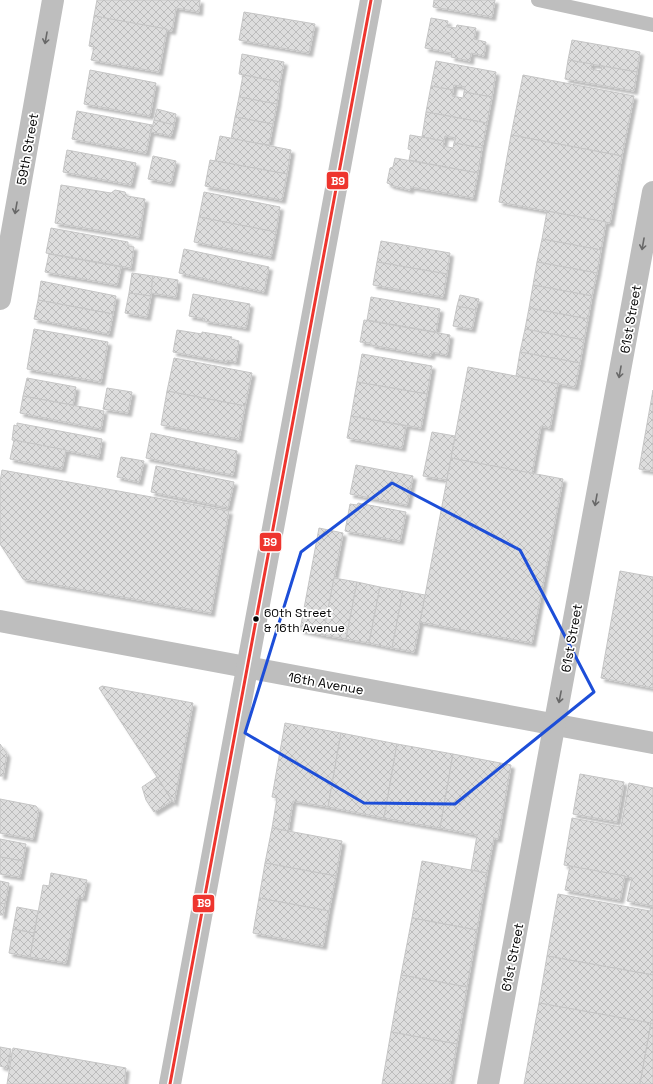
<svg xmlns="http://www.w3.org/2000/svg" width="653" height="1084" viewBox="0 0 653 1084" font-family="'Space Grotesk',sans-serif">
  <style>
    .building { fill: url(#building-cross-hatch); stroke: #c5c5c5; filter: url(#shadow) }
    .lines { fill: none; stroke-linecap: round; stroke-linejoin: round }
    .service { stroke: #bebebe; stroke-width: 14 }
    .minor { stroke: #bebebe; stroke-width: 22 }
    .bus-1-casing { stroke: #fff; stroke-width: 6 }
    .bus-1 { stroke: #ee352e; stroke-width: 3 }
    .oneway { stroke: #686868 }
    .marked { fill: none; stroke: #1d4ed8; stroke-width: 3; stroke-linejoin: round }
    .bus-dot { fill: #000; stroke: #fff; stroke-width: 1.5 }
    .labels { text-anchor: middle; stroke-width: 3.5; stroke-linejoin: round; paint-order: stroke }
    .bus-label { font-size: 12px; fill: #000; stroke: #fff; text-anchor: start }
    .street-label { font-size: 13px; fill: #000; stroke: #fff }
    .line-badge { stroke: #fff; stroke-width: 1.5 }
    .badge-label { font-size: 11px; text-anchor: middle; font-weight: bold; fill: #fff }
  </style>
  <defs>
    <pattern id="building-cross-hatch" width="8" height="8" patternUnits="userSpaceOnUse"><rect width="8" height="8" fill="#ddd"/><path d="M0 0l8 8M0 8l8-8" fill="none" stroke="#bcbcbc"/></pattern>
    <filter id="shadow"><feDropShadow dx="3.5" dy="3.5" stdDeviation="1" flood-color="#0004"/></filter>
  </defs>
  <rect width="100%" height="100%" fill="#fff"/>
  <!-- building -->
  <g class="building">
    <polygon points="97,0 200,0 199,12 176,8 172,31 94,16"/>
    <polygon points="434,0 495,0 492,17 433,7"/>
    <polygon points="244,12 315,24 309,53 239,40"/>
    <polygon points="94,16 167,29 159,72 91,60 94,47 89,46"/>
    <polygon points="431,18 448,21 447,27 456,28 457,25 476,28 474,39 486,42 484,56 471,53 470,61 451,57 452,53 425,48"/>
    <polygon points="572,40 640,52 637,72 568,60"/>
    <polygon points="242,54 284,62 280,82 239,74"/>
    <polygon points="568,60 592,64 591,69 601,71 602,66 637,72 634,91 565,79"/>
    <polygon points="436,61 496,72 492,97 464,92 465,87 454,85 453,90 431,86"/>
    <polygon points="90,70 156,83 150,116 84,104"/>
    <polygon points="243,75 280,82 277,104 239,97"/>
    <polygon points="523,75 634,96 622,156 511,135"/>
    <polygon points="431,86 453,90 452,96 463,98 464,92 492,97 487,123 426,112"/>
    <polygon points="239,97 277,104 273,124 235,117"/>
    <polygon points="157,109 176,114 174,125 154,120"/>
    <polygon points="77,111 152,125 146,153 72,139"/>
    <polygon points="426,112 487,123 482,148 454,143 456,138 445,136 444,141 422,137"/>
    <polygon points="235,117 273,124 269,145 231,139"/>
    <polygon points="154,120 174,125 171,136 151,132"/>
    <polygon points="410,135 444,141 443,146 453,148 454,143 482,148 478,173 409,160 411,150 408,149"/>
    <polygon points="511,135 622,156 610,223 499,202"/>
    <polygon points="220,136 291,150 287,174 215,161"/>
    <polygon points="67,150 136,163 131,185 63,172"/>
    <polygon points="153,156 176,161 171,183 148,179"/>
    <polygon points="395,158 478,173 473,198 411,187 410,190 390,185 390,184 387,183 390,168 393,167"/>
    <polygon points="210,160 287,174 282,200 205,186"/>
    <polygon points="61,185 111,193 115,190 125,192 127,196 145,199 139,237 55,223"/>
    <polygon points="204,192 280,207 276,232 199,217"/>
    <polygon points="547,211 606,222 601,250 542,239"/>
    <polygon points="199,217 276,232 271,257 194,242"/>
    <polygon points="51,228 128,242 128,246 134,247 131,268 46,253"/>
    <polygon points="542,239 601,250 597,273 537,262"/>
    <polygon points="381,241 450,253 447,274 377,262"/>
    <polygon points="184,249 269,267 264,292 179,273"/>
    <polygon points="49,254 121,267 117,285 45,272"/>
    <polygon points="377,262 447,274 443,297 373,285"/>
    <polygon points="537,262 597,273 592,296 533,285"/>
    <polygon points="132,273 153,276 151,296 129,293"/>
    <polygon points="153,276 178,280 176,297 151,293"/>
    <polygon points="41,281 116,296 113,314 38,300"/>
    <polygon points="533,285 592,296 588,319 529,308"/>
    <polygon points="129,293 151,296 147,317 125,313"/>
    <polygon points="193,294 250,304 246,328 204,321 205,319 189,316"/>
    <polygon points="460,295 479,299 476,310 457,306"/>
    <polygon points="371,297 440,309 436,332 367,320"/>
    <polygon points="38,300 113,314 109,334 34,319"/>
    <polygon points="457,306 476,310 472,329 453,326"/>
    <polygon points="529,308 588,319 584,340 525,329"/>
    <polygon points="364,320 450,335 447,355 432,352 431,356 371,345 371,343 360,342"/>
    <polygon points="34,329 108,342 101,382 27,369"/>
    <polygon points="525,329 584,340 580,363 520,352"/>
    <polygon points="177,330 202,334 202,332 232,337 231,339 239,341 236,362 227,360 227,362 173,352"/>
    <polygon points="520,352 580,363 575,387 516,376"/>
    <polygon points="362,354 432,366 427,394 357,382"/>
    <polygon points="174,358 252,373 245,406 167,391"/>
    <polygon points="468,367 558,384 550,428 541,426 532,474 451,458"/>
    <polygon points="27,378 76,387 73,405 23,396"/>
    <polygon points="357,382 427,394 421,428 351,416"/>
    <polygon points="107,388 132,392 128,413 103,409"/>
    <polygon points="653,390 653,471 639,469"/>
    <polygon points="167,391 245,406 239,439 161,425"/>
    <polygon points="23,396 104,411 101,429 20,413"/>
    <polygon points="351,416 406,426 402,448 347,438"/>
    <polygon points="17,423 102,439 99,457 12,440 14,425 17,426"/>
    <polygon points="432,432 455,436 447,480 423,476"/>
    <polygon points="151,433 237,451 233,475 146,458"/>
    <polygon points="14,440 66,450 62,469 10,459"/>
    <polygon points="121,457 144,461 139,482 117,477"/>
    <polygon points="451,458 563,479 532,643 420,622"/>
    <polygon points="356,465 413,476 407,505 350,494"/>
    <polygon points="156,466 234,482 228,508 151,492"/>
    <polygon points="2,470 229,511 211,613 23,579 0,544 0,482"/>
    <polygon points="358,503 406,512 400,541 345,531 350,504 357,505"/>
    <polygon points="319,528 343,533 323,635 300,630"/>
    <polygon points="620,571 653,577 653,688 601,678"/>
    <polygon points="334,578 357,582 346,639 323,635"/>
    <polygon points="357,582 380,587 369,643 346,639"/>
    <polygon points="380,587 403,591 392,648 369,643"/>
    <polygon points="403,591 425,595 414,652 392,648"/>
    <polygon points="102,686 193,703 174,803 99,688"/>
    <polygon points="285,723 341,733 328,807 293,801 288,831 272,828 277,798 272,797"/>
    <polygon points="341,733 397,744 384,818 328,807"/>
    <polygon points="0,744 7,754 3,776 0,776"/>
    <polygon points="397,744 453,754 440,828 384,818"/>
    <polygon points="453,754 511,765 498,839 494,838 487,873 471,870 477,835 440,828"/>
    <polygon points="580,774 624,782 617,822 573,814"/>
    <polygon points="157,777 172,801 154,812 146,800 142,787"/>
    <polygon points="629,783 653,788 653,906 627,901 632,878 564,865 572,818 621,827"/>
    <polygon points="0,799 36,806 39,810 33,839 0,833"/>
    <polygon points="272,828 342,841 336,876 265,863"/>
    <polygon points="0,839 26,844 23,861 0,857"/>
    <polygon points="0,857 23,861 20,877 0,874"/>
    <polygon points="422,861 487,873 477,930 412,918"/>
    <polygon points="265,863 336,876 329,911 259,898"/>
    <polygon points="570,866 625,876 620,900 565,890"/>
    <polygon points="51,873 87,880 83,898 78,897 66,963 30,957 43,885 49,886"/>
    <polygon points="0,881 9,883 5,904 0,903"/>
    <polygon points="558,894 650,911 651,906 653,906 653,975 547,956"/>
    <polygon points="259,898 329,911 323,946 253,933"/>
    <polygon points="0,903 5,904 3,915 0,915"/>
    <polygon points="17,907 38,911 34,933 13,929"/>
    <polygon points="412,918 477,930 467,987 401,975"/>
    <polygon points="13,929 34,933 30,957 9,953"/>
    <polygon points="547,956 653,975 653,1024 539,1003"/>
    <polygon points="401,975 467,987 457,1044 391,1032"/>
    <polygon points="539,1003 651,1023 640,1084 524,1084"/>
    <polygon points="651,1023 653,1024 653,1084 640,1084"/>
    <polygon points="391,1032 457,1044 450,1084 382,1084"/>
    <polygon points="0,1047 11,1049 7,1068 0,1066"/>
    <polygon points="13,1048 126,1068 124,1084 7,1084"/>
  </g>
  <g class="lines">
    <!-- service -->
    <polyline class="service" points="538,0 653,25"/>
    <!-- minor -->
    <g class="minor">
      <polyline points="0,299 53,0"/>
      <polyline points="0,621 653,743"/>
      <polyline points="170,1084 371,0"/>
      <polyline points="488,1084 653,192"/>
    </g>
    <defs>
      <polyline id="bus-1" points="170,1084 371,0"/>
    </defs>
    <!-- bus-1 casing -->
    <use href="#bus-1" class="bus-1-casing"/>
    <!-- bus-1 -->
    <use href="#bus-1" class="bus-1"/>
  </g>
  <!-- one-way arrows -->
  <defs><path id="oneway-shaft" d="M-6 0H5M1.5-3L5.5 0L1.5 3" fill="none" stroke-width="1.6" stroke-linecap="round" stroke-linejoin="round"/></defs>
  <g class="oneway">
    <use href="#oneway-shaft" transform="translate(46 38) rotate(100)"/>
    <use href="#oneway-shaft" transform="translate(16 208) rotate(100)"/>
    <use href="#oneway-shaft" transform="translate(643 244) rotate(100)"/>
    <use href="#oneway-shaft" transform="translate(620 372) rotate(100)"/>
    <use href="#oneway-shaft" transform="translate(596 500) rotate(100)"/>
    <use href="#oneway-shaft" transform="translate(560 697) rotate(101)"/>
  </g>
  <!-- marked area -->
  <path class="marked" d="M392,483L520,550L594,692L455,804L364,803L245,733L301,552Z"/>
  <!-- markers -->
  <circle class="bus-dot" cx="256" cy="619" r="3.5"/>
  <g class="labels">
    <!-- bus labels -->
    <g class="bus-label">
      <text x="264" y="617">60th Street<tspan x="264" dy="15">&amp; 16th Avenue</tspan></text>
    </g>
    <!-- street labels -->
    <g class="street-label">
      <text transform="translate(27 149) rotate(-80)" y="5">59th Street</text>
      <text transform="translate(630 319) rotate(-80)" y="5">61st Street</text>
      <text transform="translate(571 638) rotate(-80)" y="5">61st Street</text>
      <text transform="translate(326 683) rotate(10)" y="5">16th Avenue</text>
      <text transform="translate(512 957) rotate(-79)" y="5">61st Street</text>
    </g>
  </g>
  <g class="line-badge">
    <rect x="326" y="171" width="23" height="19" rx="4" fill="#ee352e"/>
    <rect x="259" y="532" width="23" height="20" rx="4" fill="#ee352e"/>
    <rect x="192" y="894" width="23" height="19" rx="4" fill="#ee352e"/>
  </g>
  <g class="badge-label">
    <text x="338" y="185">B9</text>
    <text x="270" y="546">B9</text>
    <text x="204" y="907">B9</text>
  </g>
</svg>
